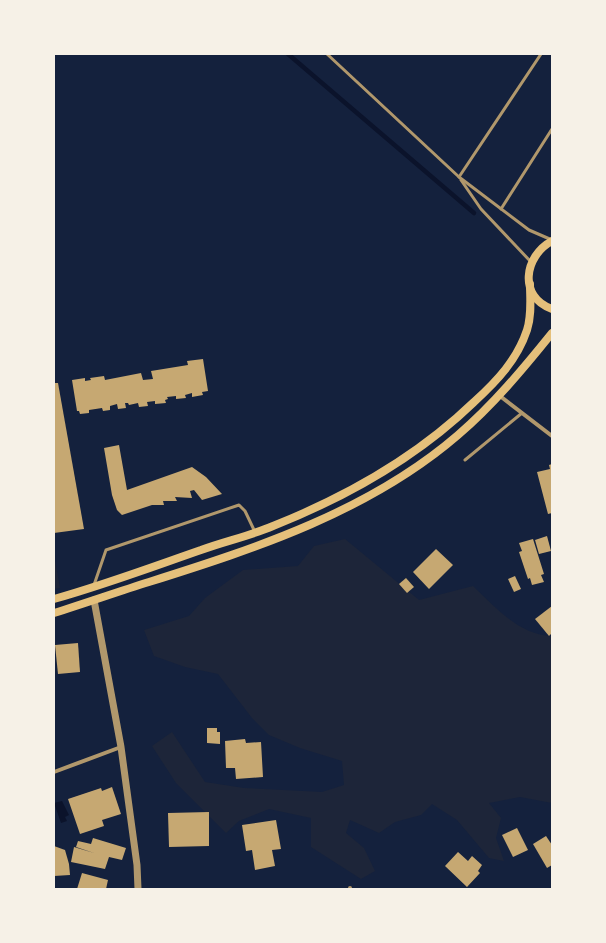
<svg xmlns="http://www.w3.org/2000/svg" width="606" height="943" viewBox="0 0 606 943" font-family="'Crimson Pro',serif">
  <style>
    .green { fill: #1d2539 }
    .water { fill: #0b132b }
    .lines { fill: none; stroke-linecap: round; stroke-linejoin: round }
    .stream { stroke: #0b132b; stroke-width: 4.5 }
    .building { fill: #c6a872 }
    .service { stroke: #b1986c; stroke-width: 3 }
    .minor { stroke: #b1986c; stroke-width: 4 }
    .tertiary { stroke: #b1986c; stroke-width: 7 }
    .secondary { stroke: #e5c07b; stroke-width: 8 }
  </style>
  <rect width="100%" height="100%" fill="#14213d"/>
  <!-- green -->
  <g class="green">
    <path d="M345,539L419,600L473,586C495,607 519,635 552,636V803L520,797L489,803L501,818L496,838L504,861L489,858L457,820L432,804L421,815L395,822L379,833L350,820L346,833L364,848L375,871L361,879L311,847V818L269,809L239,821L226,833L176,783L152,746L172,732L205,782L244,788L322,792L344,785L342,761L300,748L269,735L252,718L218,674L185,667L154,656L144,630L189,616L205,598L243,570L298,566L314,546Z"/>
    <polygon points="54,555 60,588 54,589"/>
  </g>
  <!-- water -->
  <polygon class="water" points="62,801 69,815 65,817 67,821 61,823 54,803"/>
  <g class="lines">
    <!-- stream -->
    <polyline class="stream" points="288,54 474,213"/>
  </g>
  <!-- building -->
  <g class="building">
    <polygon points="203,359 208,391 202,392 203,395 192,397 192,393 185,395 186,398 176,399 176,396 167,397 168,399 165,400 166,403 155,404 155,401 147,402 148,406 139,407 138,403 129,405 128,403 125,403 126,408 118,409 117,404 110,406 110,410 103,411 102,408 89,410 89,413 80,414 79,411 77,411 72,380 85,378 85,381 91,380 90,378 104,376 105,380 141,373 143,380 153,379 151,371 188,365 187,361"/>
    <polygon points="54,383 58,383 84,529 54,533"/>
    <polygon points="119,445 127,490 192,467 206,477 222,494 202,500 194,490 190,491 192,498 175,497 177,501 163,501 164,505 152,505 122,515 117,510 112,495 104,448"/>
    <polygon points="552,464 552,513 548,514 537,472 550,469 549,465"/>
    <polygon points="547,536 551,551 539,554 535,540"/>
    <polygon points="533,539 544,574 541,575 544,582 532,585 530,578 528,579 519,552 522,551 519,543"/>
    <polygon points="436,549 453,565 429,589 413,572"/>
    <polygon points="515,576 521,589 514,592 508,579"/>
    <polygon points="406,578 414,587 407,593 399,584"/>
    <polygon points="552,606 552,633 549,636 535,619"/>
    <polygon points="78,643 80,672 58,674 55,645"/>
    <polygon points="207,728 217,728 217,732 220,732 220,744 207,743"/>
    <polygon points="245,739 246,743 261,742 263,777 236,779 235,768 226,768 225,741"/>
    <polygon points="112,787 121,814 102,820 104,826 80,834 68,799 101,788 102,791"/>
    <polygon points="209,812 209,846 169,847 168,813"/>
    <polygon points="276,820 281,849 272,850 275,866 255,870 252,850 246,851 242,825"/>
    <polygon points="517,828 528,850 513,857 502,835"/>
    <polygon points="546,836 552,845 552,865 547,868 533,844"/>
    <polygon points="93,838 126,848 122,860 109,857 105,869 71,862 74,847 94,853 76,847 78,841 91,844"/>
    <polygon points="54,846 65,850 69,864 70,875 54,876"/>
    <polygon points="458,852 468,861 472,856 482,865 478,871 480,873 467,887 445,866"/>
    <polygon points="82,873 108,880 106,889 77,889"/>
  </g>
  <g class="lines">
    <!-- service -->
    <g class="service">
      <polyline points="327,54 459,177 529,230 552,240"/>
      <polyline points="459,177 541,54"/>
      <polyline points="461,180 481,209 531,262"/>
      <polyline points="501,209 552,129"/>
      <polyline points="465,460 522,413"/>
      <polyline points="94,585 106,550 239,505 245,511 255,532"/>
    </g>
    <!-- minor -->
    <g class="minor">
      <polyline points="500,396 552,436"/>
      <polyline points="54,772 121,747"/>
      <polyline points="350,889 350,888"/>
    </g>
    <!-- tertiary -->
    <polyline class="tertiary" points="94,600 121,747 137,865 138,889"/>
    <!-- secondary -->
    <g class="secondary">
      <path d="M552,241C524,256 518,297 552,309"/>
      <path d="M54,599C104,585 152,567 201,550C225,541 250,536 273,526C346,497 417,457 474,402C497,381 517,360 527,330C532,315 530,299 530,284"/>
      <path d="M54,613C86,603 117,592 149,582C257,548 370,511 458,435C493,405 523,369 552,333"/>
    </g>
  </g>
  <!-- border -->
  <rect width="606" height="943" fill="none" stroke="#f6f1e7" stroke-width="110"/>
</svg>
